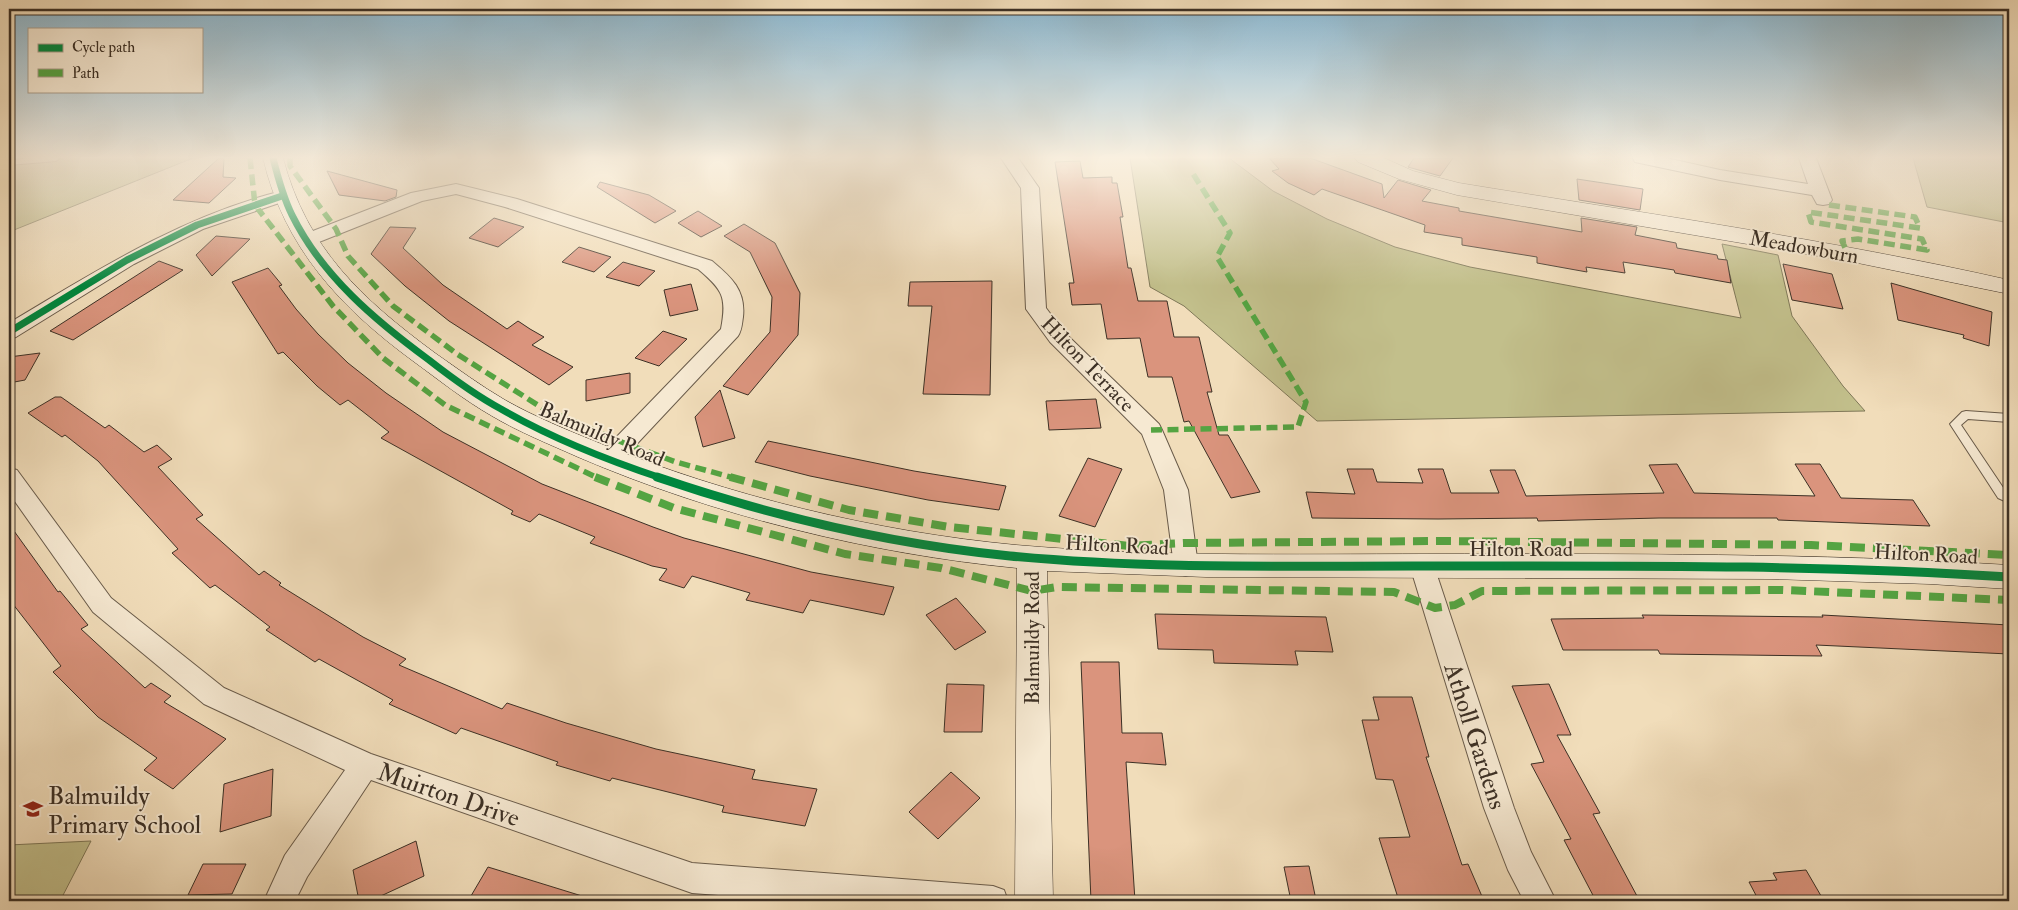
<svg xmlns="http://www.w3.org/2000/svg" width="2018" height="910" viewBox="0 0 2018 910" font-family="'IM FELL Double Pica',serif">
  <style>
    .green { fill: #c2bf8b; stroke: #7f7858 }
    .building { fill: #da947d; stroke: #3c3025 }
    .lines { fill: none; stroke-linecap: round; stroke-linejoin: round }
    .lane-casing { stroke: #695b4a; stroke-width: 2 }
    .street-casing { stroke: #695b4a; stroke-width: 2 }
    .secondary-casing { stroke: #3c3025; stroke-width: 1 }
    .lane { fill: #f6e9d2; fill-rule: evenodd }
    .street { fill: #f6e9d2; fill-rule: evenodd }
    .secondary { fill: #f6e9d2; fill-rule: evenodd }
    .quiet-far1 { stroke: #54a442; stroke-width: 5.5; stroke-dasharray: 11 5.5; stroke-linecap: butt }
    .quiet { stroke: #54a442; stroke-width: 8; stroke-dasharray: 15 8; stroke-linecap: butt }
    .cycleway-far1-casing { stroke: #f6e9d2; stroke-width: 9 }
    .cycleway-casing { stroke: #f6e9d2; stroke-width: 12 }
    .cycleway-far1 { stroke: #00873e; stroke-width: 7 }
    .cycleway { stroke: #00873e; stroke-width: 9 }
    .labels { text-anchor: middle; stroke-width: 4; stroke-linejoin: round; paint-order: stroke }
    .street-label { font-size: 21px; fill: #3c3025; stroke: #f6e9d2 }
    .near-street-label { font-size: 25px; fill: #3c3025; stroke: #f6e9d2 }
    .near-poi-label { font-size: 25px; fill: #3c3025; stroke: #f6e9d2; text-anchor: start }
  </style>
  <rect width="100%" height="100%" fill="#f1ddba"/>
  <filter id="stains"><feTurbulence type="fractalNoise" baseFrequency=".004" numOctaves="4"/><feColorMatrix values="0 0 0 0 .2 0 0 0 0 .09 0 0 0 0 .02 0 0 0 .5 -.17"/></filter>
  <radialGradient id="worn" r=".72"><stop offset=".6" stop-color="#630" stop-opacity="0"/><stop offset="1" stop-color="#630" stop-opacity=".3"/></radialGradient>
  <!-- green -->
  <g class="green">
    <polygon points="9,158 193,158 14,230 9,229"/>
    <polygon points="1130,158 1229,158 1273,191 1327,219 1395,247 1470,267 1741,318 1722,244 1778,255 1792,316 1843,386 1865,411 1317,421 1184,306 1150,287"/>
    <polygon points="1913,158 2009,158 2009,223 1927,207"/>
    <polygon points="91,841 60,901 9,901 9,845"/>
  </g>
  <!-- building -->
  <g class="building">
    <polygon points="219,158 224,158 223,177 236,178 209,203 173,200"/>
    <polygon points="1269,158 1310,158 1382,184 1384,198 1398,180 1431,190 1422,201 1459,208 1459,211 1582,232 1581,218 1637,227 1635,235 1676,243 1677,248 1717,255 1718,259 1727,260 1731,283 1675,273 1674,270 1623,262 1625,273 1586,267 1587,272 1537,263 1537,257 1462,245 1462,238 1424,232 1425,225 1322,189 1314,195 1288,183 1272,171 1279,169"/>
    <polygon points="1414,158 1453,158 1440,176 1408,167"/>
    <polygon points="1080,161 1083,178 1112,177 1112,183 1117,183 1123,217 1120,217 1128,268 1131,268 1138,301 1167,301 1174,337 1199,337 1212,392 1207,392 1219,435 1228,435 1260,492 1231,498 1189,421 1184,422 1172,377 1148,377 1140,338 1107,339 1101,304 1072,305 1069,283 1074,283 1055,162"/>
    <polygon points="327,171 397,190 396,197 385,201 339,195"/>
    <polygon points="1577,179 1643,189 1640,210 1579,200"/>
    <polygon points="600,182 649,195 676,211 655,223 597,187"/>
    <polygon points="698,211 722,226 701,237 678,223"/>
    <polygon points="494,218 524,227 498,247 469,238"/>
    <polygon points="744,224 775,243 800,293 798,335 748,395 723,386 770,332 772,297 750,252 724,236"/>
    <polygon points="390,227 416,228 403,248 443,285 507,329 518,321 530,329 544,337 532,345 573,367 549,385 449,321 405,286 371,254"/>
    <polygon points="216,236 250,239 212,276 196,255"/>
    <polygon points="579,247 611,257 594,272 562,262"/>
    <polygon points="159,261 183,270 73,340 50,331"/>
    <polygon points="623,262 655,271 639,286 606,277"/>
    <polygon points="1783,264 1832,274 1843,309 1792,300"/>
    <polygon points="268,268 282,285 279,286 296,309 318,334 348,363 386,393 443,432 542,484 653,527 684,538 811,572 894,587 884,615 810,600 803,613 746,600 750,593 692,576 684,588 659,580 667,569 652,566 590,543 595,537 539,514 530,522 511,514 513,511 381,438 389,432 348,400 340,405 317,386 283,352 278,354 232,282"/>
    <polygon points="992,281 990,395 923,394 932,306 908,306 910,282"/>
    <polygon points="1891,283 1992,312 1989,346 1963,338 1964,335 1898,320"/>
    <polygon points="691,284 698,310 670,316 664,290"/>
    <polygon points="663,331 687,339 659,366 635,358"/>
    <polygon points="40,353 25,380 9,383 9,357"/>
    <polygon points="630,373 630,393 586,401 586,380"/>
    <polygon points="720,390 735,438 703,447 695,417"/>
    <polygon points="55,397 61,397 105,428 109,425 144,452 157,445 172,459 158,467 203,515 196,519 259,575 264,571 281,583 279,585 363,637 406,659 399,665 502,709 507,703 566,723 656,749 755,770 752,779 817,789 805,826 722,812 724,806 612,778 610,781 556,765 558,762 461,728 456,734 389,704 393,700 319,659 315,662 266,630 270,627 215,585 210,588 172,553 178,549 98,461 65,435 62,437 28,413"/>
    <polygon points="1096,399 1101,428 1049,430 1046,401"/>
    <polygon points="768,441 914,471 1006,486 999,510 928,500 810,476 755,462"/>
    <polygon points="1088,458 1122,469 1095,527 1059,516"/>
    <polygon points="1677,464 1694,493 1815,496 1795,464 1820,464 1841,498 1913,500 1930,526 1778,520 1777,518 1659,518 1538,521 1537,518 1438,519 1312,518 1306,492 1355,494 1347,469 1373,469 1377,482 1423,483 1418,469 1443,469 1451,493 1499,493 1490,470 1515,470 1526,496 1664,493 1649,465"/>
    <polygon points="9,524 58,592 60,591 88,625 81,629 145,688 151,683 171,696 164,702 226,739 173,789 144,770 157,758 98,717 53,672 61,666 9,599"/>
    <polygon points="956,598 986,632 955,650 926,615"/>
    <polygon points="1155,614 1326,617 1333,652 1295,651 1298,665 1214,663 1213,650 1158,649"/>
    <polygon points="1642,615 1823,617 1822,615 2009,625 2009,654 1816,645 1822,656 1660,654 1658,650 1563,650 1551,619 1644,618"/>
    <polygon points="1081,662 1119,662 1122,733 1162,733 1166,765 1126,762 1135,901 1091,901"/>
    <polygon points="947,684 984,685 982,732 944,732"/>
    <polygon points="1549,684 1571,735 1557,735 1600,813 1593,814 1637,896 1596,901 1564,840 1571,839 1531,764 1544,762 1512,686"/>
    <polygon points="1373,697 1412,697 1429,757 1426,757 1462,865 1468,864 1484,901 1399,901 1379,838 1410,837 1393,780 1376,779 1362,720 1379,720"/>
    <polygon points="273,769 271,816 220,832 224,784"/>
    <polygon points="951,772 980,798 938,839 909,812"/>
    <polygon points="416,841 424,876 370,901 359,901 353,870"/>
    <polygon points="203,864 246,864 232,894 188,895"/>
    <polygon points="1309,866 1316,900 1291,901 1284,867"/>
    <polygon points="488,867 582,896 581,901 468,901"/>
    <polygon points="1806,870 1824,901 1759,901 1749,882 1777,880 1773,873"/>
  </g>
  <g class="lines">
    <defs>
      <g id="lane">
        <polygon points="29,158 60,158 56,161 9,165 9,161"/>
        <polygon points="1966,411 2009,414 2009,422 1968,419 1961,425 2006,492 2009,494 2009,503 1998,498 1950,424 1962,412"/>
      </g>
      <g id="street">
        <polygon points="1001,158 1018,158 1039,188 1046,308 1064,332 1159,424 1162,430 1188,490 1198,566 1195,573 1186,576 1177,573 1174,566 1164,490 1142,434 1050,342 1026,309 1021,188"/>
        <polygon points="1633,158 1666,158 1720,170 1808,184 1799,158 1816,158 1832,200 1829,204 1823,205 1817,204 1812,195 1720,180 1635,162"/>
        <path d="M456,184L517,199L712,261C731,277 746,290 743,317C742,323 742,330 738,336L617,465L609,467L601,465L598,459L601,453L721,329C727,297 723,290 698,269L505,207L456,194L422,201L314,244L307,246L300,244L298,240L300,236L411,193Z"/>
        <path d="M282,191L288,192L291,196L288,200L203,229L134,264L16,337L9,339V323C96,271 182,216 282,191Z"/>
        <polygon points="9,468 17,470 111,598 224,688 371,754 692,863 993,886 1004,890 1008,901 797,901 692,893 371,780 307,877 295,901 264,901 285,855 345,770 204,704 93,612 9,493"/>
        <polygon points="1422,556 1431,559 1434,566 1514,808 1531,852 1556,901 1524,901 1508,870 1484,808 1410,566 1413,559"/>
      </g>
      <g id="secondary">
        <path d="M263,158H283C307,249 362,299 435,353C458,369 481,386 505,400C535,417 567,430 599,443C727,496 878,532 1016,545C1153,557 1291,554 1428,554C1622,554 1815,553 2009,565V589L1930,584L1772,579L1206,577L1047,571L1053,901H1015L1017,568C870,554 713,515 578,457C549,444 519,432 492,416C464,400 439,380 413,361C341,308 284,248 263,158Z"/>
        <path d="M1355,158H1384L1413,171L1459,183C1642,213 1828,239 2009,280V294L1848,261L1457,195L1399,179L1358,162Z"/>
      </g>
    </defs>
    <!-- lane casing -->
    <use href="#lane" class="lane-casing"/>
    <!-- street casing -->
    <use href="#street" class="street-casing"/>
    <!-- secondary casing -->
    <use href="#secondary" class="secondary-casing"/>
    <!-- lane -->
    <use href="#lane" class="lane"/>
    <!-- street -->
    <use href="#street" class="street"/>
    <!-- secondary -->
    <use href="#secondary" class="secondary"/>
    <!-- quiet-far1 -->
    <g class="quiet-far1">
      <polyline points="250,158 255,205 333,306 383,358 445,405 598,478"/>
      <polyline points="290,158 290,166 336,229 348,256 393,306 457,354 544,409 624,443 676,462 734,478"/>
      <polyline points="1829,205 1915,217 1920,228 1808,212 1811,222 1922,239 1927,250 1858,239 1842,241 1848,254"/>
      <polyline points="1151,430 1298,427 1306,402 1217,257 1230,233 1192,172"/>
    </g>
    <!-- quiet -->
    <g class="quiet">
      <polyline points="595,477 674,508 845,554 941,568 1032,591 1057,587 1394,592 1435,608 1455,605 1482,591 1783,590 2009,600"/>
      <polyline points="730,477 849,510 949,527 1130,546 1183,543 1443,541 1811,545 2009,555"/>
    </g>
    <defs>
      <g id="cycleway-far1">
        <path d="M273,158C278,178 283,197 292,215C322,276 376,321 429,360C452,378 475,395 501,409C551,438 607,460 661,478"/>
        <polyline points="9,332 127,260 197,225 282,196"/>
      </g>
      <path id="cycleway" d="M657,477C771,516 891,544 1010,556C1144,569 1280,566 1414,566C1613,566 1811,564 2009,577"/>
    </defs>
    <!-- cycleway-far1 casing -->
    <use href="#cycleway-far1" class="cycleway-far1-casing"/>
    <!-- cycleway casing -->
    <use href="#cycleway" class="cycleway-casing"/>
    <!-- cycleway-far1 -->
    <use href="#cycleway-far1" class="cycleway-far1"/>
    <!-- cycleway -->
    <use href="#cycleway" class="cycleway"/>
  </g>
  <!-- sky -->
  <linearGradient id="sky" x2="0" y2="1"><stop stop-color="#89b7d1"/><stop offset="0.55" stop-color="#f9f0e0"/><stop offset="1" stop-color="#f9f0e0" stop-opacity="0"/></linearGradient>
  <rect width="2018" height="286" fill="url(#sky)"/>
  <!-- icons -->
  <defs>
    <symbol id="school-bare" viewBox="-9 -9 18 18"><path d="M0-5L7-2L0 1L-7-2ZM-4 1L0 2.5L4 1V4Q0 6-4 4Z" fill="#8f2418" stroke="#f6e9d2" stroke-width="2.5" paint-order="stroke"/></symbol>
  </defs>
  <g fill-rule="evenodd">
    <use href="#school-bare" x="19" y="795" width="28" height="28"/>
  </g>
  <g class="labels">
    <!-- street labels -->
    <g class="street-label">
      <text transform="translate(1804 247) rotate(10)" y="7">Meadowburn</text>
      <text transform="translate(1088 364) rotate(46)" y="7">Hilton Terrace</text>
      <text transform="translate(602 434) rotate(23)" y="7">Balmuildy Road</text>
      <text transform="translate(1117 545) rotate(3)" y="7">Hilton Road</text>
      <text x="1521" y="556">Hilton Road</text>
      <text transform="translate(1926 554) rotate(3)" y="7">Hilton Road</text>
      <text transform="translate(1032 638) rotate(-90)" y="7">Balmuildy Road</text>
    </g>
    <!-- near-street labels -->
    <g class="near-street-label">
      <text transform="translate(1476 736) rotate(72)" y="9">Atholl Gardens</text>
      <text transform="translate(449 794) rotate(19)" y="9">Muirton Drive</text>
    </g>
    <!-- near-poi labels -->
    <g class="near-poi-label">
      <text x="48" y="804">Balmuildy<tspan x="48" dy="29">Primary School</tspan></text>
    </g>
  </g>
  <!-- margin -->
  <rect width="2018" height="910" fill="none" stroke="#f1ddba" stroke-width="30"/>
  <rect x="10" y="10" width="1998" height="890" fill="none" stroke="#3c3025" stroke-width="2.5"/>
  <rect x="15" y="15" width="1988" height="880" fill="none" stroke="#3c3025"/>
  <!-- legend -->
  <rect x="28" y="28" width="175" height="65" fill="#f6e9d2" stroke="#ac9f8d"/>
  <rect x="38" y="44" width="25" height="8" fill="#00873e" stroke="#ac9f8d"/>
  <text x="72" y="52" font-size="15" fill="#3c3025">Cycle path</text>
  <rect x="38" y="69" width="25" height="8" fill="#54a442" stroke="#ac9f8d"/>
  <text x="72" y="78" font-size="15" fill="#3c3025">Path</text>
  <rect width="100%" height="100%" filter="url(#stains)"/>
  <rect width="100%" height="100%" fill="url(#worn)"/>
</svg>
